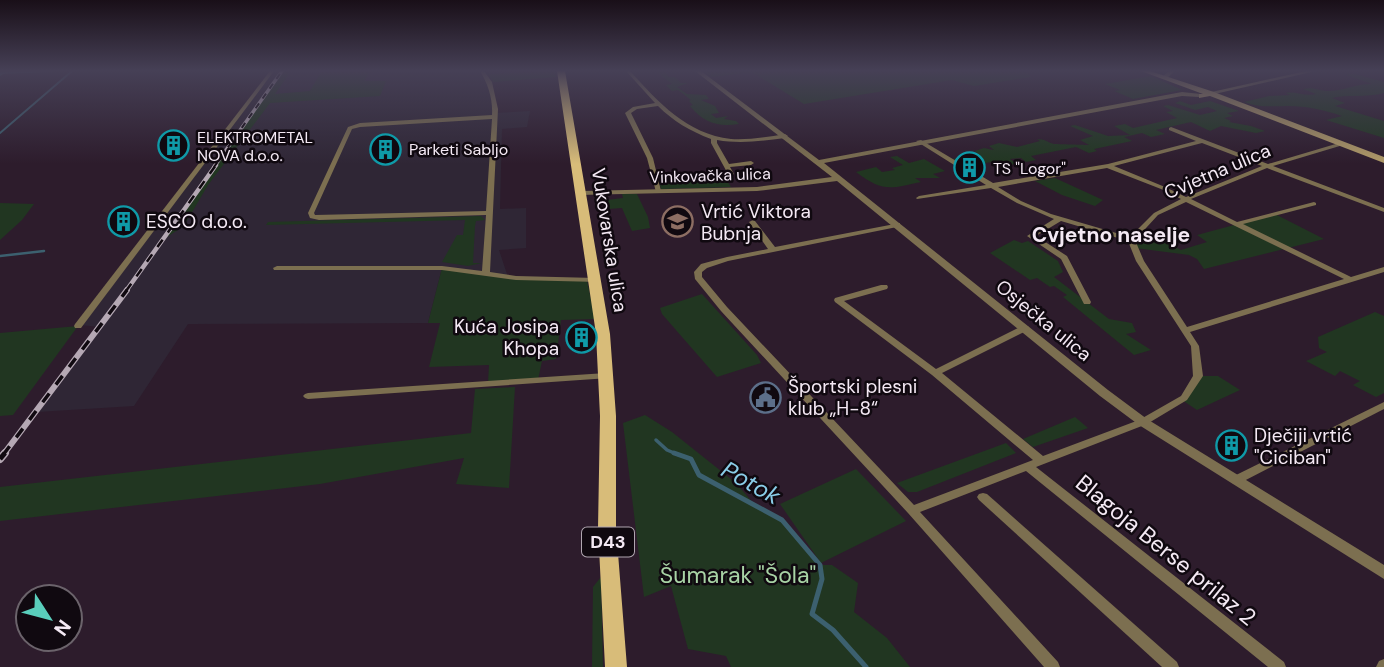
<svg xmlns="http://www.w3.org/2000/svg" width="1384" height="667" viewBox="0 0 1384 667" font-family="'DM Sans',sans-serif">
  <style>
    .commercial { fill: #2f2635 }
    .green { fill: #213621 }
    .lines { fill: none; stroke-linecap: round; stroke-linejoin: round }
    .stream-far3 { stroke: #3c606f; stroke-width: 2 }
    .stream-far2 { stroke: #3c606f; stroke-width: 2.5 }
    .stream-far1 { stroke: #3c606f; stroke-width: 3.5 }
    .stream { stroke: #3c606f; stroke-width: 5 }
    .river { fill: #3c606f; fill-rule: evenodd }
    .minor { fill: #7c6f50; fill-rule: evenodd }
    .tertiary { fill: #7c6f50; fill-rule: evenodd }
    .secondary { fill: #b09a67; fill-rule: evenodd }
    .primary { fill: #d8bc79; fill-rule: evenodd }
    .rail-far3-casing { stroke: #b5a8b4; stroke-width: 3.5 }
    .rail-far2-casing { stroke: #b5a8b4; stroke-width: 4.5 }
    .rail-far1-casing { stroke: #b5a8b4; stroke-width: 6 }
    .rail-casing { stroke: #b5a8b4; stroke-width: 8 }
    .rail-far3 { stroke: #100910; stroke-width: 2; stroke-dasharray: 6; stroke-linecap: butt }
    .rail-far2 { stroke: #100910; stroke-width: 2.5; stroke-dasharray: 9; stroke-linecap: butt }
    .rail-far1 { stroke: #100910; stroke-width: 3.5; stroke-dasharray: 11; stroke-linecap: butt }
    .rail { stroke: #100910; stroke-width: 5; stroke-dasharray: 15; stroke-linecap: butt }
    .labels { text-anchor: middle; stroke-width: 5; stroke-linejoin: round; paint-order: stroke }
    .far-poi-label { font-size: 16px; fill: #f4e9f4; stroke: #100910; text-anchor: start }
    .far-street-label { font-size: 16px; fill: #f4e9f4; stroke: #100910 }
    .shield { fill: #100910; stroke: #b0a6b0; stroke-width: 2 }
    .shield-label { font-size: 18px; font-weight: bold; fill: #f4e9f4 }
    .street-label { font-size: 19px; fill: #f4e9f4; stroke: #100910 }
    .poi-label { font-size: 19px; fill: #f4e9f4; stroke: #100910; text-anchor: start }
    .neighbourhood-label { font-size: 21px; font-weight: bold; fill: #f4e9f4; stroke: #100910 }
    .near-street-label { font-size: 23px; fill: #f4e9f4; stroke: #100910 }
    .near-park-label { font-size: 23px; fill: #a8d3a5; stroke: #100910 }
    .near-water-label { font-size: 24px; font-style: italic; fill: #8acde8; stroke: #100910 }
  </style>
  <rect width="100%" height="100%" fill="#2d1c2c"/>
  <!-- commercial -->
  <polygon class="commercial" points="272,71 482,71 486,75 495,113 530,111 527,127 502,129 500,209 526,208 526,248 499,250 508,277 442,268 428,323 188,324 134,406 37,412 101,327 79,325"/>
  <!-- green -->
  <g class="green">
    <polygon points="281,71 291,71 275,94 310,91 321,72 394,71 369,73 364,81 386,81 380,96 270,103 208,185 184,226 164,239"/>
    <polygon points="555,71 556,77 493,82 488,74"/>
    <path d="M656,71H665L669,77H675L681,83H688L677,87L687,94L706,95L709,99L701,100L715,106L719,113L711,114L716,118L728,116L724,119L736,121L739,124C717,127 704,123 690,106L693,105L689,101L691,100L678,90L672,91L666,85L672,84Z"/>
    <polygon points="703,71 1027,71 1031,77 974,86 952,80 804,104 752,72 712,77"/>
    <path d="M1352,73L1384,82V93C1366,98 1348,94 1332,98L1345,103L1335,106L1384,121V138L1326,120L1342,116C1325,110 1306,106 1288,106C1273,106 1259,108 1244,102L1269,96L1290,95L1286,93C1296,91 1305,97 1316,94L1303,89C1313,87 1317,90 1326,91C1340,92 1358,83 1372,84L1346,75Z"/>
    <polygon points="1151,76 1182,90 1133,99 1114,91 1120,90 1105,84"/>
    <path d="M1180,101L1191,105L1210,101L1239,111L1227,113L1233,116L1224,118L1231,121L1229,122L1251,126L1265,131L1256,133L1221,126L1210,131L1191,122L1156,130L1165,134L1151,137L1142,133L1124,137L1132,141L1094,149L1097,151L1089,153L1076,147L1031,156L1036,160L1026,162L1021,158L1010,159L1017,164L1008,165L1000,161L962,166L952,159L979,155L975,151L984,148L994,150L989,146L999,143L1017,147L1040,141L1037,139C1045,139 1047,142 1054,144C1056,144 1087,145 1089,145L1080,140L1093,136L1070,126L1075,125L1108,136L1130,135L1114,126L1125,124L1133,128L1177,118L1166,112L1173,111L1163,106L1168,105L1200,115L1217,111L1208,107L1195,110L1175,103Z"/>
    <path d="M897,156L909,163L924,159L945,171L933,174L940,178H915L921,182C889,189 883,192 856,172L876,167L882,172L895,170L892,168L903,165L890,157Z"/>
    <polygon points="724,176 731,187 661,189 659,181"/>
    <polygon points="1055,178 1103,200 1095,206 1062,195 1035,181"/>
    <polygon points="622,194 637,194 648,217 650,228 632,231 622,208 608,209 606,200 623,198"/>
    <polygon points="0,203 34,204 22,220 0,240"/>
    <polygon points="1275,214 1324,239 1204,269 1197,259 1189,255 1135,248 1131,240 1141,229 1181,250 1207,242 1197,235"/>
    <polygon points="481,216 485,220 476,221 475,226 473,263 482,263 468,266 442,262 457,235 463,235 465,220 266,225 268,222"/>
    <polygon points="1014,240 1022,243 1028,241 1058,261 1063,272 1054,277 1109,319 1132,323 1136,332 1126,334 1151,350 1134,355 1063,297 1067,295 1054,286 1050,287 1037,278 1030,280 990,253"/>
    <polygon points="442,268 508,277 587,280 595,319 561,320 556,359 542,361 538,380 488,383 489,365 429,367 440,323 428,323"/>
    <polygon points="702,294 757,355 761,363 717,377 662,314 660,308"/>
    <polygon points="1375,312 1384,316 1384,393 1376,397 1353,385 1360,381 1340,371 1335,376 1306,361 1327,352 1319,348 1318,337"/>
    <polygon points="78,326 13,415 0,416 0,333"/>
    <polygon points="1198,376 1218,376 1240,390 1197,410 1182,400"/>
    <polygon points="515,387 509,488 456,484 464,458 320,484 0,521 0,487 471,433 475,389"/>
    <polygon points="645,415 672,432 736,483 754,504 782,520 820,565 832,565 858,583 854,612 887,638 910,667 731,667 726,656 688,649 671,586 644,597 623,423"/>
    <polygon points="1075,417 1088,428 1033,447 1023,439"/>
    <polygon points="1006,443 1016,453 917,492 908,492 897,483"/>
    <polygon points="856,469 906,521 821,563 780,504"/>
    <polygon points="601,577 603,667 592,667 593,587"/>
  </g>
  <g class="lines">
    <!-- stream-far3 -->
    <g class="stream-far3">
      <polyline points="0,73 51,71"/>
      <polyline points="0,133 72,71"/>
    </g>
    <!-- stream-far2 -->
    <polyline class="stream-far2" points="0,256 44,251"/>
    <!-- stream-far1 -->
    <polyline class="stream-far1" points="656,440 667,450 679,455"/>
    <!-- stream -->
    <polyline class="stream" points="674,453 691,459 699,475 782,520 820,565 822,579 812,614 833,630 866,667"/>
    <!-- river -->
    <polygon class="river" points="0,71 9,71 0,76"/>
    <!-- minor -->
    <g class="minor">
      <polygon points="270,71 274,71 81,328 75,328 74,326 75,324"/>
      <path d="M480,71H484L492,82L498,109L490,272L516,276L596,278L600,280L599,282L516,280L442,270H274L273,268L277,266H442L482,271L486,215L319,220L310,218L308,213L348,127L360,123L492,115C493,99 488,84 480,71ZM492,119L486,211L315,215L314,213L352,129L360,127Z"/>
      <path d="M626,71H630C658,102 687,134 731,139C749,140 767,137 785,134L788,136L785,138C762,141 740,144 717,140V143L729,164L751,161L754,163L751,165L730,167L734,174L731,176L728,174L711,143V139C690,131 673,121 658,106L637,109L631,113L653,158L661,191L658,193L656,192L647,158L625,113L633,107L655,103Z"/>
      <path d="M1171,127L1268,164L1339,143H1343V145L1273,166L1384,208V212L1267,168L1191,199L1237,222L1314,202L1316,203V205L1243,224L1351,277L1384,267V272L1190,332L1199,346L1203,376L1187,400L1147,424L1036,467L1284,662L1286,667H1268L1026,471L920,512L1058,662L1060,667H1044L908,513L721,311L695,279L694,272L701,264L727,257L768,249L749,222L753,220L755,221L775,247L900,223V227H897L728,261L707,268L702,272V277L727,307L914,505L1033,460L932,375L835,302L834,300L835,298L881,285H887L888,287L887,289L844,301L936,369L1022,326H1028L1029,328L1028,330L942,373L1043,456L1139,420L1181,396L1193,376L1191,346L1136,261L1128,241L1061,221L1036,236L1067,256L1091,302L1090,304H1084L1061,259L1027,236L1054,219L1017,203L991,188L917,199L916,198L919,196L986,185L916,141L921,140L993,183L1108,164L1196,141L1169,130V128ZM1202,143L1262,166L1186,197L1165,187L1114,166ZM1107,168L1161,189L1181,199L1154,213L1130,237L1051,214L1021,201L998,187ZM1186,202L1344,279L1187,327L1144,261L1135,240L1158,215Z"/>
      <polygon points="606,373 611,376 609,378 308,399 305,398 303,396 305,394 308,393"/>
      <polygon points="1384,402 1384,409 1240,483 1236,484 1232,483 1231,480 1232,477"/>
      <polygon points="983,493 987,494 1177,662 1179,667 1162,667 979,500 977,497 979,494"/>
      <polygon points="1384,659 1384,667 1376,667 1379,661"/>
    </g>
    <!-- tertiary -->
    <g class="tertiary">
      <polygon points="695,71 701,71 819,160 1182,92 1201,94 1201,96 1199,97 1182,96 824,163 1108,390 1147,419 1384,565 1384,579 1139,425 1100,396 837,181 757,191 579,195 579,191 582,191 757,187 832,177"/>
      <polygon points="1169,71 1175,71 1166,79 1162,79 1162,77"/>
      <polygon points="1306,71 1316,71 1210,95 1207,93"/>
    </g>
    <!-- secondary -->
    <polygon class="secondary" points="1141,71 1150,71 1214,92 1384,157 1384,163 1210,96 1199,98 1199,94 1203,94"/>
    <!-- primary -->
    <polygon class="primary" points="557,71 565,71 610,334 616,416 616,528 627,667 605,667 598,528 600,416 596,334"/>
    <defs>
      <polyline id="rail-far3" points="214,167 282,71"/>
      <polyline id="rail-far2" points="126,291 216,165"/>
      <polyline id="rail-far1" points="3,455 127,290"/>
      <polyline id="rail" points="0,459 5,453"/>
    </defs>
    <!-- rail-far3 casing -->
    <use href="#rail-far3" class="rail-far3-casing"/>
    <!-- rail-far2 casing -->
    <use href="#rail-far2" class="rail-far2-casing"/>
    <!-- rail-far1 casing -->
    <use href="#rail-far1" class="rail-far1-casing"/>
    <!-- rail casing -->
    <use href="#rail" class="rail-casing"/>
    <!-- rail-far3 -->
    <use href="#rail-far3" class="rail-far3"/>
    <!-- rail-far2 -->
    <use href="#rail-far2" class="rail-far2"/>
    <!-- rail-far1 -->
    <use href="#rail-far1" class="rail-far1"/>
    <!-- rail -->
    <use href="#rail" class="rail"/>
  </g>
  <!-- sky -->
  <linearGradient id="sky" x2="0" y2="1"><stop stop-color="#190f18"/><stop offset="0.43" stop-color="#464056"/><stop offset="1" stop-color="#464056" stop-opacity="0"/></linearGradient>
  <rect width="1384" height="164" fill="url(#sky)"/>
  <!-- icons -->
  <defs>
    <symbol id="building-ring" viewBox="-11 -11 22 22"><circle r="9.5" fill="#100910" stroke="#0f9aa8" stroke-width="1.5"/><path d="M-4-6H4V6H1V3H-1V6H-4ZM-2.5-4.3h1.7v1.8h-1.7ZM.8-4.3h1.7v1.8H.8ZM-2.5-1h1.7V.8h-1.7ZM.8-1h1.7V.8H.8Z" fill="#0f9aa8"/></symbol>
    <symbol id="school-ring" viewBox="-11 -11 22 22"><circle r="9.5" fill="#100910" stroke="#8d6e63" stroke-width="1.5"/><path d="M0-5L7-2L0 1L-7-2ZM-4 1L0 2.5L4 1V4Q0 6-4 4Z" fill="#8d6e63"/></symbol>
    <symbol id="civic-ring" viewBox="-11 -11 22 22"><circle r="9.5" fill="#100910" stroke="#5c6f8a" stroke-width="1.5"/><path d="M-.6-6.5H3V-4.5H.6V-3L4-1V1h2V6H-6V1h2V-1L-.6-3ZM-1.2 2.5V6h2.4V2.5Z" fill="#5c6f8a"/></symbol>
  </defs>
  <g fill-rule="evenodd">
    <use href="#building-ring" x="156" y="128" width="35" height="35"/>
    <use href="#building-ring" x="368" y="132" width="35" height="35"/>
    <use href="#building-ring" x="952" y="150" width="35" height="35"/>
    <use href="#building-ring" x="106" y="204" width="35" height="35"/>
    <use href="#school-ring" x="660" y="204" width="35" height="35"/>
    <use href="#building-ring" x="564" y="320" width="35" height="35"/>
    <use href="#civic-ring" x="748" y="380" width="35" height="35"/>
    <use href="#building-ring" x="1214" y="428" width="35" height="35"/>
  </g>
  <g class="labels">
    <!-- far-poi labels -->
    <g class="far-poi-label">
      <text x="197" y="143">ELEKTROMETAL<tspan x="197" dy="18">NOVA d.o.o.</tspan></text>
      <text x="409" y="155">Parketi Sabljo</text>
      <text x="993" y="174">TS "Logor"</text>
    </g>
    <!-- far-street labels -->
    <g class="far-street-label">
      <text transform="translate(710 175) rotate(-2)" y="6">Vinkovačka ulica</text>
    </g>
    <!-- shield labels -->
    <rect class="shield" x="582" y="527.5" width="52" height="29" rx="5"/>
    <g class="shield-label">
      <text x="608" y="548">D43</text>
    </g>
    <!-- street labels -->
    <g class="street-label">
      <text transform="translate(1217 171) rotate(-23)" y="7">Cvjetna ulica</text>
      <text transform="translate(610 240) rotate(81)" y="7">Vukovarska ulica</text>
      <text transform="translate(1044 320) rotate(39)" y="7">Osječka ulica</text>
    </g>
    <!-- poi labels -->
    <g class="poi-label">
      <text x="701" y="218">Vrtić Viktora<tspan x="701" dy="22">Bubnja</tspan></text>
      <text x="146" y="228">ESCO d.o.o.</text>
      <text x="559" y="333" text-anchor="end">Kuća Josipa<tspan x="559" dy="22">Khopa</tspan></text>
      <text x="788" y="393">Športski plesni<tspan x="788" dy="22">klub „H-8“</tspan></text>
      <text x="1254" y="442">Dječiji vrtić<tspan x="1254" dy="22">"Ciciban"</tspan></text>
    </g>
    <!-- neighbourhood labels -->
    <g class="neighbourhood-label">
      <text x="1111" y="242">Cvjetno naselje</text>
    </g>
    <!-- near-street labels -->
    <g class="near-street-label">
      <text transform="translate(1166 550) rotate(39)" y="8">Blagoja Berse prilaz 2</text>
    </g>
    <!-- near-park labels -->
    <g class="near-park-label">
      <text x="738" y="583">Šumarak "Šola"</text>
    </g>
    <!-- near-water labels -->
    <g class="near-water-label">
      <text transform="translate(751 483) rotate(29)" y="8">Potok</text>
    </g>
  </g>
  <!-- north arrow -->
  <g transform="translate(49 618) rotate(126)"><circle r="33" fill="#100910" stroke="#6b636b" stroke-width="2"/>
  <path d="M0-5L12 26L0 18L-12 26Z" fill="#5acebc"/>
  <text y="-10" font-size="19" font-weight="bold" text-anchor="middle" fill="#f4e9f4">N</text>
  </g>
</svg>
